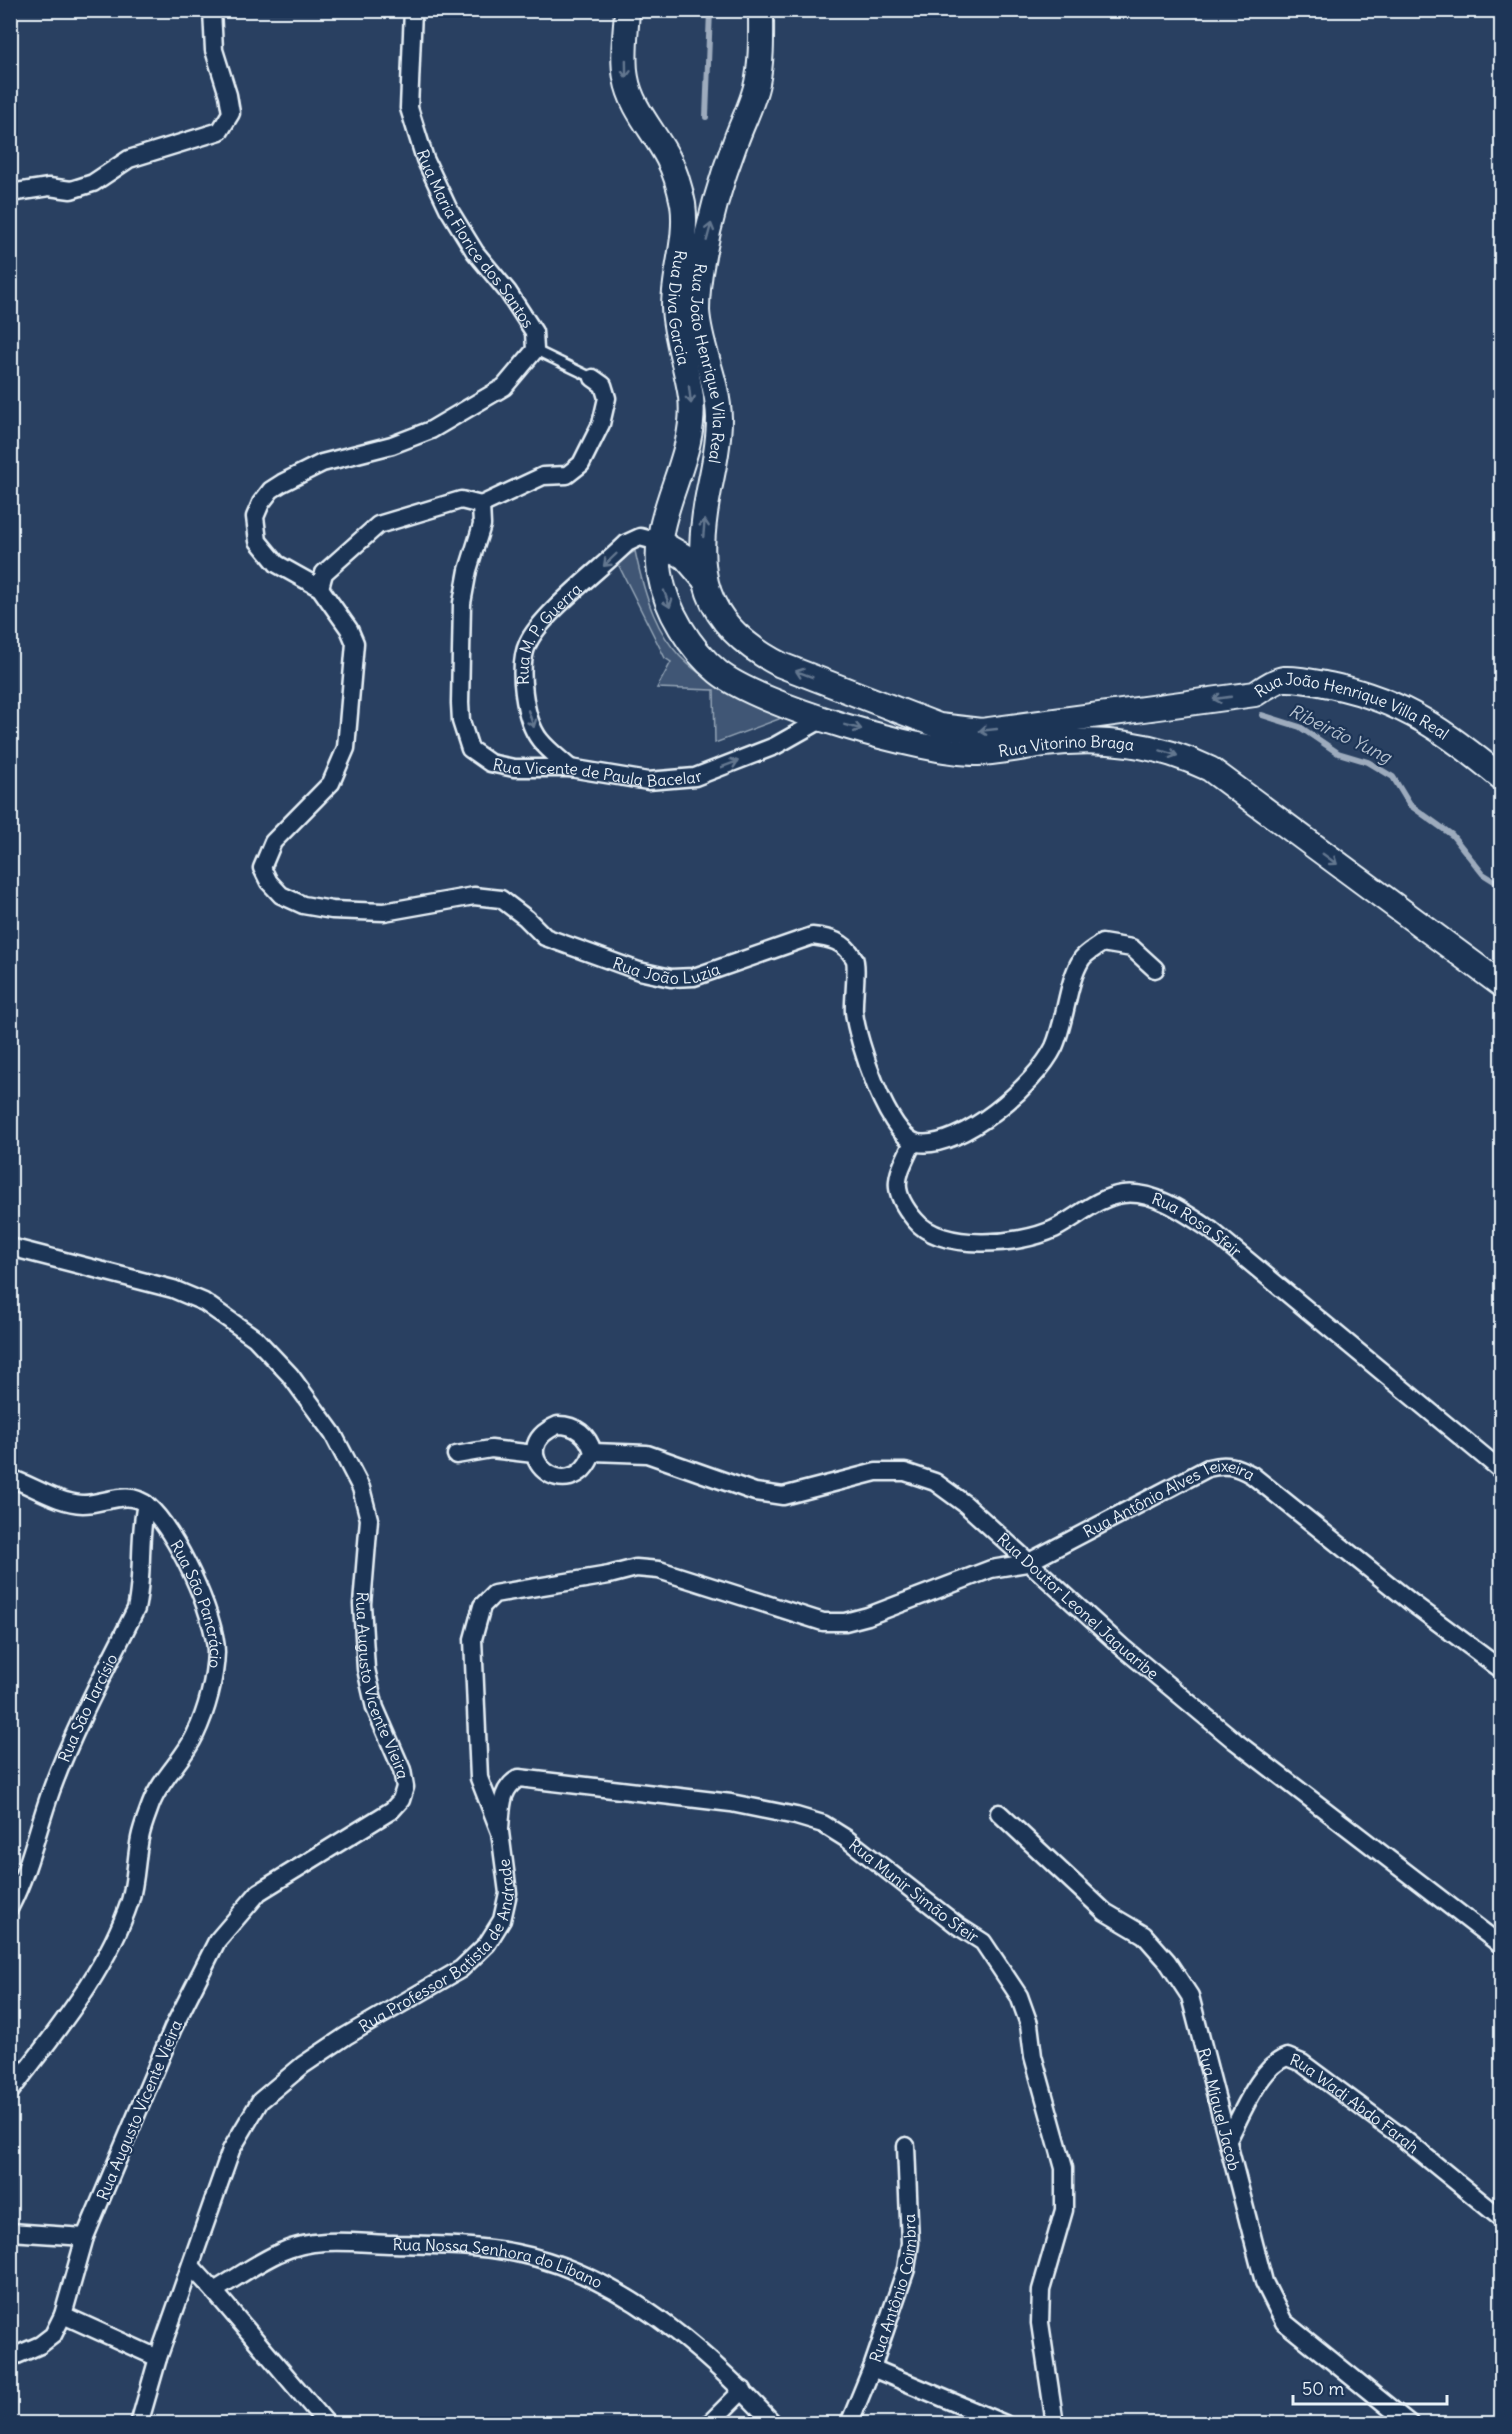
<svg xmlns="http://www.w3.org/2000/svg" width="1512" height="2434" viewBox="0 0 1512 2434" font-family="Delius,sans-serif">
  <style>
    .green { fill: #415774; stroke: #94a4b6; stroke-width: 1.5 }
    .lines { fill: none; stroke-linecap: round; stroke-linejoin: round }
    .stream { stroke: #9dabbd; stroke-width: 6 }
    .lane-casing { stroke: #e8f1f8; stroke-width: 13 }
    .street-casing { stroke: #e8f1f8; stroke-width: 21 }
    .secondary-casing { stroke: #e8f1f8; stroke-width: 28 }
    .lane { stroke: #1d3557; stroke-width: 8 }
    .street { stroke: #1d3557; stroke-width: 16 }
    .secondary { stroke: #1d3557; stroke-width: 24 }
    .oneway { stroke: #64778f }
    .labels { text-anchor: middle; stroke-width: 4.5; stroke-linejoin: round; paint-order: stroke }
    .street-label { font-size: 16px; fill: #e8f1f8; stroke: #1d3557 }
    .water-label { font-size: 18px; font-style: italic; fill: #b6c2d0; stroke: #1d3557 }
  </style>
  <rect width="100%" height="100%" fill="#294061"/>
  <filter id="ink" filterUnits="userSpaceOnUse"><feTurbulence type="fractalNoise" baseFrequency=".0167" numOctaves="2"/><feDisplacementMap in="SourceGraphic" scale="12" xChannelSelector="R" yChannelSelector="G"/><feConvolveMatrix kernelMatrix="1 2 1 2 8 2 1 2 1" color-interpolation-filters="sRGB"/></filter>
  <g filter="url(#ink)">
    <!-- green -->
    <path class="green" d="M635,551C657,655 684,673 780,714L779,719L715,743L714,690L657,688L671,662L665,658L617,562Z"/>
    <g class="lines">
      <!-- stream -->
      <g class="stream">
        <polyline points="706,117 710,10"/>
        <polyline points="1262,715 1300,727 1338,753 1368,762 1393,777 1410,805 1452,835 1483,874 1502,886"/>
      </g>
      <defs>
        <polyline id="lane" points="535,350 593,378"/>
        <g id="street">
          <path id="s1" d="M413,10L409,108L425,159L448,208L475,252L508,292L534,332L535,350L504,387L431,430L392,445L322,463L282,483L271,490L261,503L255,517L258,541L277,564L320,588L349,629L355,643L346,748L331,783L273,842L262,868L269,882L281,895L303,905L332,910L384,912L474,896L501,899L526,918L545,937L639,971L671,978L694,977L812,936C830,938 844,941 854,958C858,965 853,1000 854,1012C857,1040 888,1138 918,1143C961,1150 1036,1084 1054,1047C1066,1020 1067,983 1081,960C1085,953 1096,948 1102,943L1132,948L1155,969"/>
          <polyline points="10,193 49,187 71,190 93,183 129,159 220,131 231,113 228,95 214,50 212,10"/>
          <path id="s2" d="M481,505L482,525L468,570L462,603L460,703L461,721L470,749L490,763L514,768H570L648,781L695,777L775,746L821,720"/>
          <polyline points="481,505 543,476 567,475 581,464 601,424 607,398 603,385 593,378"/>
          <polyline points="320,588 324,573 378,525 461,500 481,505"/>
          <path id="s3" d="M570,768C560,759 548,750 540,740C524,720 517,666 528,643C541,614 602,568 627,543L640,537L659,542"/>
          <path id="s4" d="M913,1142C897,1176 888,1188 915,1220C941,1252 1020,1245 1054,1229C1076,1218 1098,1197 1123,1194C1154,1190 1187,1214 1211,1230L1502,1471"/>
          <path id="s5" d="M10,1247L173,1289L204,1302L255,1338L290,1375L333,1434L361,1488L369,1519L362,1604L366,1669L375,1708L402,1770L405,1787L401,1800L392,1810L259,1892L217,1941L173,2028L85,2237L63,2315L53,2335L40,2345L10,2358"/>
          <path d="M558,1425C576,1425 588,1435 593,1452C571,1513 498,1450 558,1425Z"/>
          <path id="s6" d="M593,1452L647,1454L755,1492L783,1496L876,1472H905L935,1482L965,1504L1122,1647L1235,1741L1502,1946"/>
          <polyline points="456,1455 491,1449 534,1454"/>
          <path id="s7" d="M10,1478C34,1486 57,1503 83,1504C105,1504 128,1488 148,1506C175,1529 216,1616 216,1652C215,1679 207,1710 195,1735C184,1759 161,1778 151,1804C147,1815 142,1827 140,1838C136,1858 136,1881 130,1901C106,1973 55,2032 10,2092"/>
          <path id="s8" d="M999,1813L1105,1912L1144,1935L1167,1961L1190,1996L1264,2282L1284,2322L1410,2424"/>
          <path id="s9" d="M500,1828C502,1807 500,1789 519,1778L731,1803L796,1816L823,1824L847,1839L958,1926L983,1942L1019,1996L1029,2024L1033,2056L1064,2168V2210L1041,2290L1040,2323L1055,2424"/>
          <path id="s10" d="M10,1907C29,1870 37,1830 51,1791C74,1728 106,1669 136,1609C144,1574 138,1539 146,1504"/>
          <path id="s11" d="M1228,2140C1242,2114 1260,2066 1287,2057L1302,2063L1399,2135L1502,2219"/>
          <polyline points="10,2232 85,2237"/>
          <path id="s12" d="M191,2266L214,2291C236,2278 258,2262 281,2252C316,2236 357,2243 393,2244C434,2245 476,2245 516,2253C618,2273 706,2350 774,2424"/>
          <polyline points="214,2291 327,2424"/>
          <polyline points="63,2315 158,2358"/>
          <polyline points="872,2368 1005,2424"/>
          <path id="s13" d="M139,2424L158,2358L231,2150L260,2101L303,2065L346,2036L461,1969L487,1944L502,1920L508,1893L500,1832L479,1778L473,1639L482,1606L494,1594L609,1575L636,1568L659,1570L823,1622H845L868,1616L991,1569L1027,1563L1208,1468C1226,1463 1236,1466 1252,1475L1412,1603L1502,1670"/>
          <polyline points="709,2424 743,2390"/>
          <path id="s14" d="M849,2424L872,2368L906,2269L910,2243L906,2146"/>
        </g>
        <g id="secondary">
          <path id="s15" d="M627,10C626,31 622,57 626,78C631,108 654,131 668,158C675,171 680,189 683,204C688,239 674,273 674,307C675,337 687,367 691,397C698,460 650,512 660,574C666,610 690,649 718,672C760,706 924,754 978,753C1000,752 1023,747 1044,744C1103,737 1156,743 1210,769L1502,985"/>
          <path id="s16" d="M761,10C761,35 762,59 757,83C753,103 742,123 735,143C721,180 709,222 702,261C699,276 697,295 697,311C699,346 718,381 719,418C719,442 714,466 709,490C693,572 701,624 781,665L939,726L981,731L1255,694C1263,689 1275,680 1284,679C1300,678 1318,683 1334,686C1404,701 1448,733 1502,778"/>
          <polyline points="659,542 685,557 704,579"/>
        </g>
      </defs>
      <!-- lane casing -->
      <use href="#lane" class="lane-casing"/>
      <!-- street casing -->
      <use href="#street" class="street-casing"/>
      <!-- secondary casing -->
      <use href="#secondary" class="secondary-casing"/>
      <!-- lane -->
      <use href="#lane" class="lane"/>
      <!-- street -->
      <use href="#street" class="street"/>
      <!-- secondary -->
      <use href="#secondary" class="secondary"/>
    </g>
    <!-- one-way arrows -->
    <defs><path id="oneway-shaft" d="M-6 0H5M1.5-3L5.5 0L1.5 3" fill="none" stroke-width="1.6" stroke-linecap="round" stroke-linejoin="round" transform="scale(1.5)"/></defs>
    <g class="oneway">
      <use href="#oneway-shaft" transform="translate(626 69) rotate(89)"/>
      <use href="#oneway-shaft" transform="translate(709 232) rotate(-75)"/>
      <use href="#oneway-shaft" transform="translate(690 395) rotate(83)"/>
      <use href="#oneway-shaft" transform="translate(704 528) rotate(-85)"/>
      <use href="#oneway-shaft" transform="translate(610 560) rotate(136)"/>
      <use href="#oneway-shaft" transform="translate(667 599) rotate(70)"/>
      <use href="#oneway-shaft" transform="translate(804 674) rotate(-159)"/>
      <use href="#oneway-shaft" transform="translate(1222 698) rotate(172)"/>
      <use href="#oneway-shaft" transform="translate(531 719) rotate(71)"/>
      <use href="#oneway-shaft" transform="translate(853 727) rotate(14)"/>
      <use href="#oneway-shaft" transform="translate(988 730) rotate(174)"/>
      <use href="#oneway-shaft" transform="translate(1169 753) rotate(17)"/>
      <use href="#oneway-shaft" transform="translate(730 764) rotate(-21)"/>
      <use href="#oneway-shaft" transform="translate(1330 859) rotate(36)"/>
    </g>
  </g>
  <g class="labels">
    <!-- street labels -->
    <g class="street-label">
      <text dy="6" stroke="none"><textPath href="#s1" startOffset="246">Rua Maria Florice dos Santos</textPath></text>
      <text dy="6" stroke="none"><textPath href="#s15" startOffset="312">Rua Diva Garcia</textPath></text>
      <text dy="6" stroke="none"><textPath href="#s16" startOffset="364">Rua João Henrique Vila Real</textPath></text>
      <text dy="6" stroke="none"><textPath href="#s3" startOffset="159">Rua M. P. Guerra</textPath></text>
      <text dy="6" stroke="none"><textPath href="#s16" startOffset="1294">Rua João Henrique Villa Real</textPath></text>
      <text dy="6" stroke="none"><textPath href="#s15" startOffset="1064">Rua Vitorino Braga</textPath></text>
      <text dy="6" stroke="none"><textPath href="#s2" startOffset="381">Rua Vicente de Paula Bacelar</textPath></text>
      <text dy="6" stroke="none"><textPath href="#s1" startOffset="1578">Rua João Luzia</textPath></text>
      <text dy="6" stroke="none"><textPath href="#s4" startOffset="392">Rua Rosa Sfeir</textPath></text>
      <text dy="6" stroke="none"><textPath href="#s13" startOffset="1701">Rua Antônio Alves Teixeira</textPath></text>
      <text dy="6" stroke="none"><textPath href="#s7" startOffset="258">Rua São Pancrácio</textPath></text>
      <text dy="6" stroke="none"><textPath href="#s6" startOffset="543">Rua Doutor Leonel Jaguaribe</textPath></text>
      <text dy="6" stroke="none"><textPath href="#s5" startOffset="651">Rua Augusto Vicente Vieira</textPath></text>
      <text dy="6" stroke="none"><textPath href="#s10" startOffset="214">Rua São Tarcísio</textPath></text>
      <text dy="6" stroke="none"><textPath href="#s9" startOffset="477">Rua Munir Simão Sfeir</textPath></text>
      <text dy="6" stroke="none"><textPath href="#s13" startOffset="592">Rua Professor Batista de Andrade</textPath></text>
      <text dy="6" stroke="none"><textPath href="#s11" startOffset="186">Rua Wadi Abdo Farah</textPath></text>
      <text transform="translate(139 2110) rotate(-67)" y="6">Rua Augusto Vicente Vieira</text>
      <text dy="6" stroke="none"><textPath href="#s8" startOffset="384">Rua Miguel Jacob</textPath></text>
      <text dy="6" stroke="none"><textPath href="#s12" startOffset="332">Rua Nossa Senhora do Líbano</textPath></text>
      <text dy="6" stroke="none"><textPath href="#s14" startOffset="144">Rua Antônio Coimbra</textPath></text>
    </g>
    <!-- water labels -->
    <g class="water-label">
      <text transform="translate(1340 734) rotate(26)" y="6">Ribeirão Yung</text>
    </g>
  </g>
  <!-- margin -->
  <rect width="1512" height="2434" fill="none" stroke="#1d3557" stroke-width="36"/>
  <rect x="18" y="18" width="1476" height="2398" fill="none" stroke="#e8f1f8" stroke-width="2" filter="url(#ink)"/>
  <!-- scale -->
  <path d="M1293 2395v9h154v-9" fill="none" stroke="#e8f1f8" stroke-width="3"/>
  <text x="1302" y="2395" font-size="18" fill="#e8f1f8" stroke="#1d3557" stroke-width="4.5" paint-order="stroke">50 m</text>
</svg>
